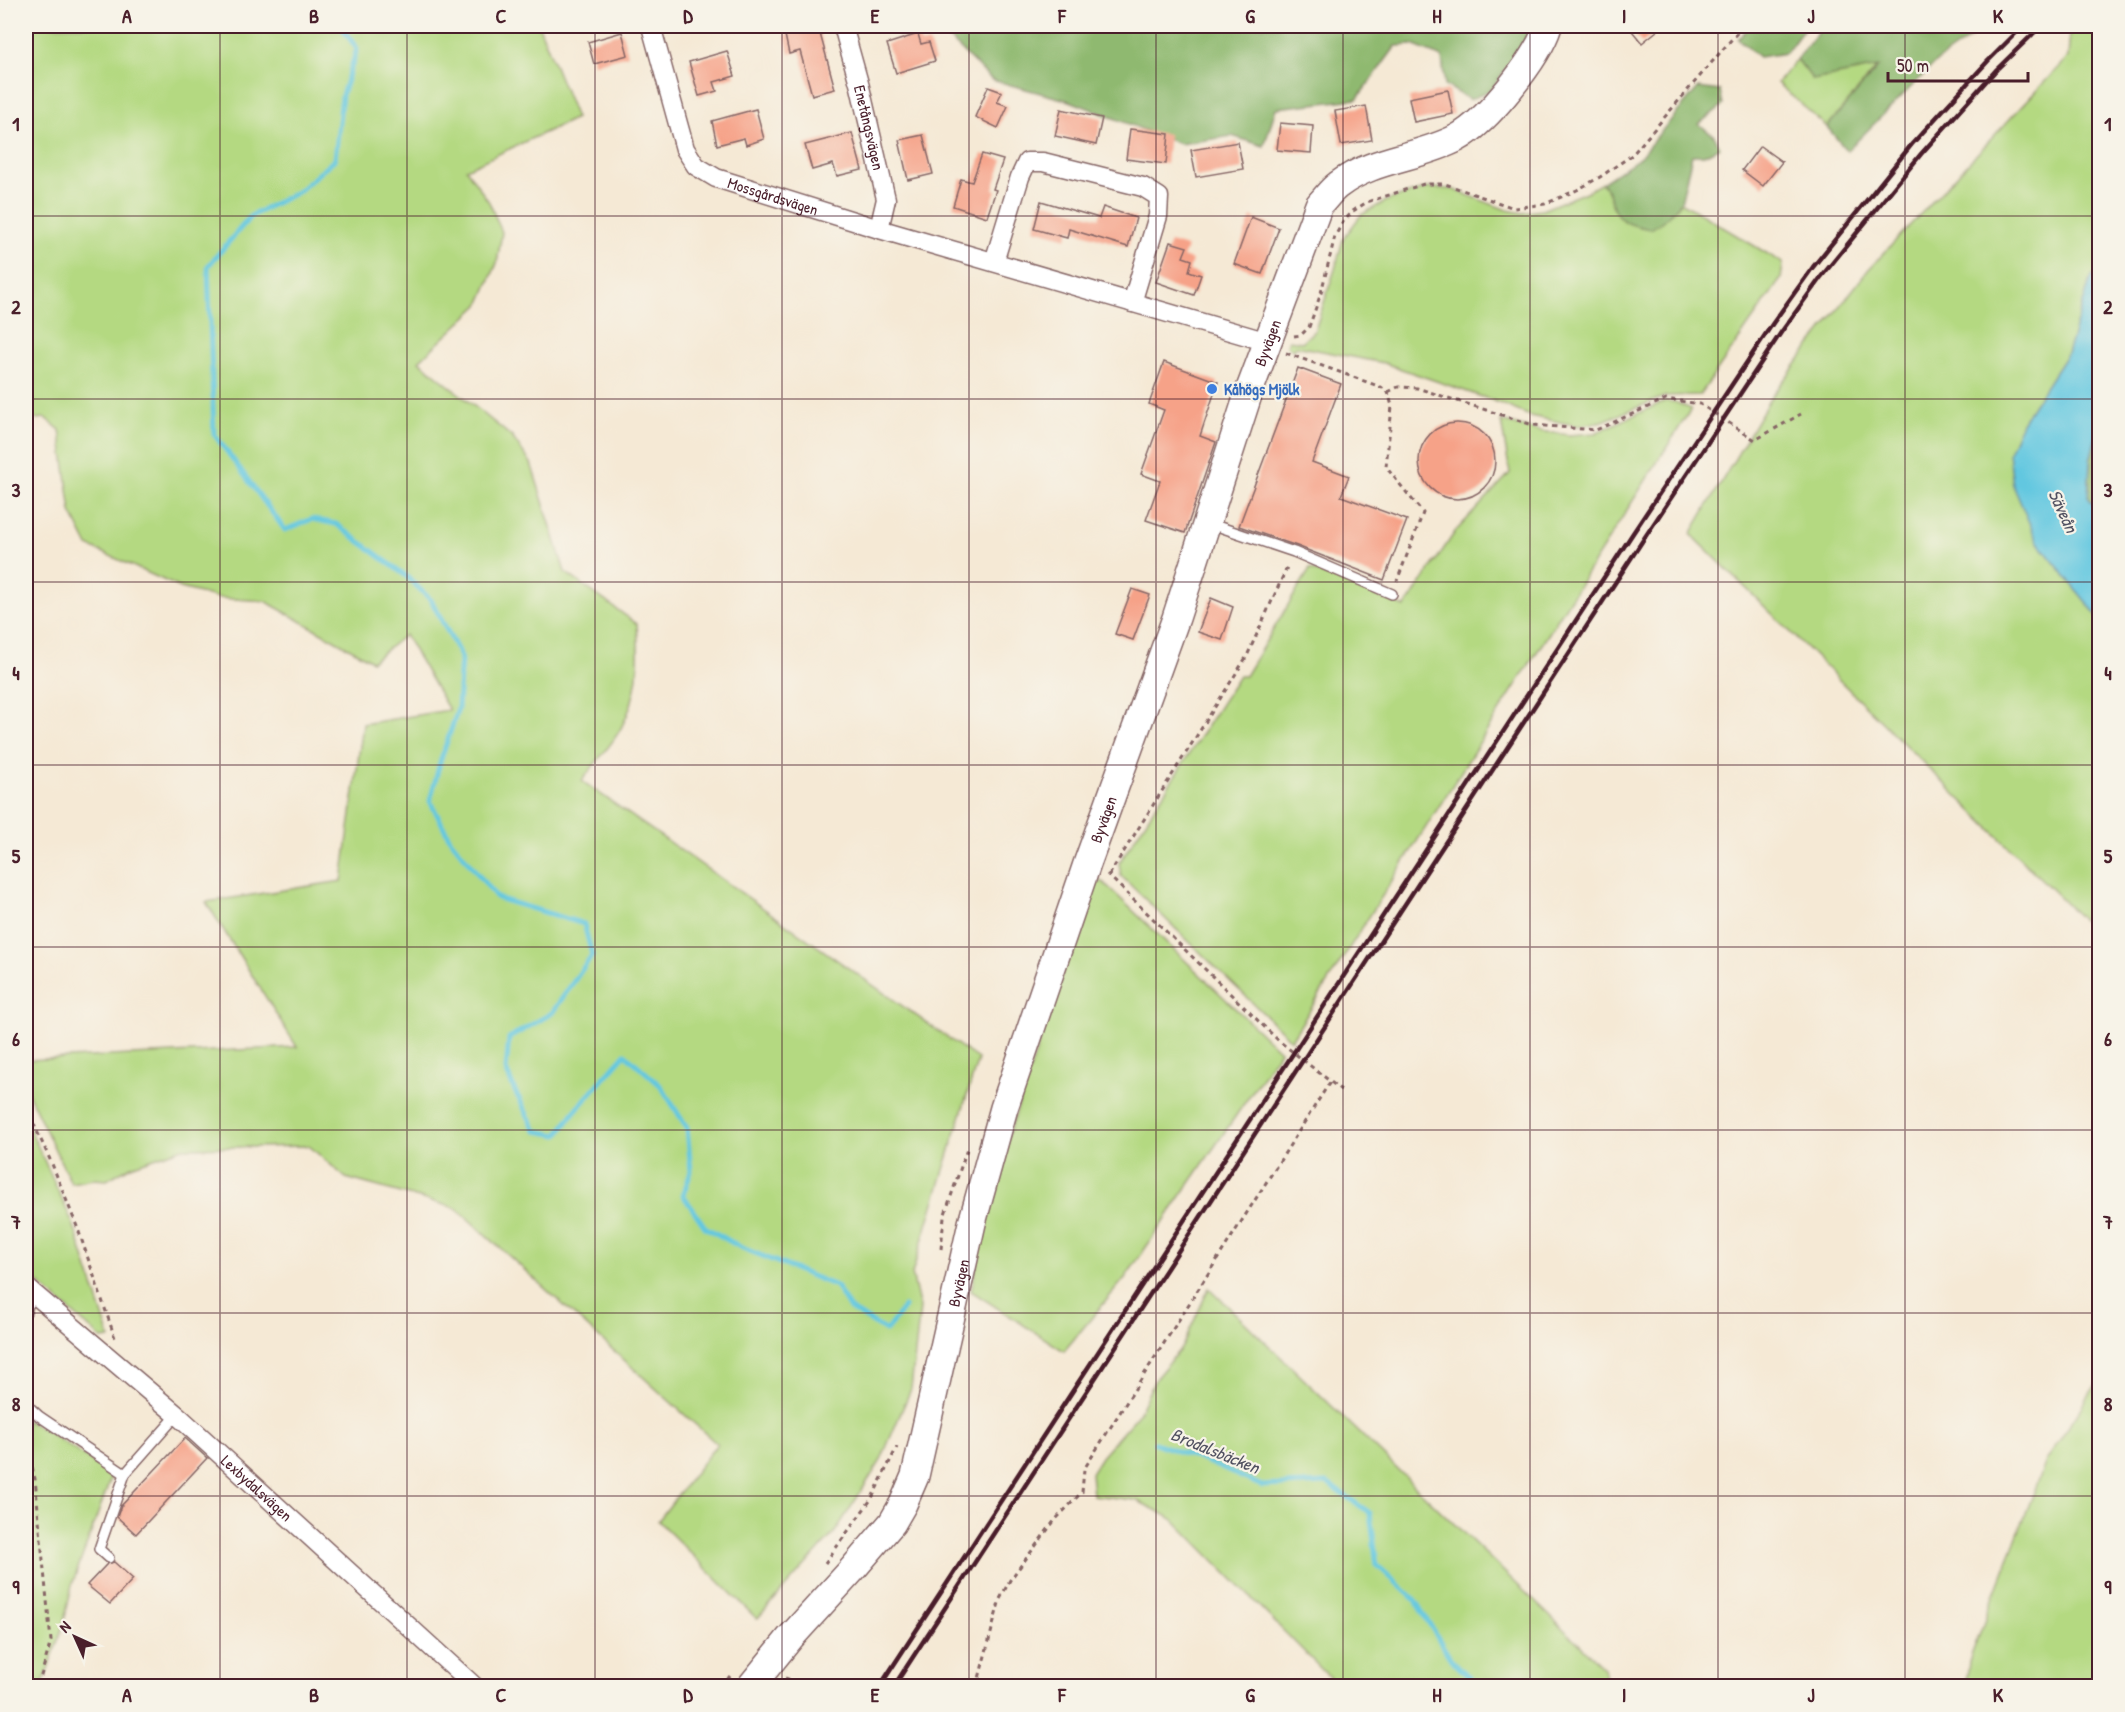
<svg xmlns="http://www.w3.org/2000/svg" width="2125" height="1712" viewBox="0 0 2125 1712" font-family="'Patrick Hand',sans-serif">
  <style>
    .green { fill: #b4d981; stroke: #7f7c56; stroke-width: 1.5 }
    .forest { fill: #8fb96f; stroke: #6c6c4d; stroke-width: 1.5 }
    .water { fill: #62c7e0; stroke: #567386; stroke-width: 1.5 }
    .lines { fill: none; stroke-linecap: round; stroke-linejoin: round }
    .stream { stroke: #62c7e0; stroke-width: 5 }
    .building { fill: #f6a288 }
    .lane-casing { stroke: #866666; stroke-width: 12 }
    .street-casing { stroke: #866666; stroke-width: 21 }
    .secondary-casing { stroke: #866666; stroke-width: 30 }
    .path { stroke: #866666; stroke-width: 3; stroke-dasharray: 4.5 4.5; stroke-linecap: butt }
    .lane { stroke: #fff; stroke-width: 9 }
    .street { stroke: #fff; stroke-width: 18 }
    .secondary { stroke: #fff; stroke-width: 27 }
    .rail { stroke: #4a1f2b; stroke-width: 4.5 }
    .grid { fill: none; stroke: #4a1f2b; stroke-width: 1.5; stroke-opacity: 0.55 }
    .shop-dot { fill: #3f7fe0; stroke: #f7f3e8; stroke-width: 2 }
    .labels { text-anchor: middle; stroke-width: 4.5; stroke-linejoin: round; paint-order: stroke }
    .street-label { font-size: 16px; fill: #4a1f2b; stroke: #f7f3e8 }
    .shop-label { font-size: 16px; font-weight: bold; fill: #366cbe; stroke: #f7f3e8; text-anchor: start }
    .water-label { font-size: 18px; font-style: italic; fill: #515161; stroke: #f7f3e8 }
    .neatline { fill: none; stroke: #4a1f2b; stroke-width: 2 }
    .grid-label { font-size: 20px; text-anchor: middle; font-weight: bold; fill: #4a1f2b }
  </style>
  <rect width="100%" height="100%" fill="#f7f3e8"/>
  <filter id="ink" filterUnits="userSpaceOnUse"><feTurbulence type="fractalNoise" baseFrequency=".0167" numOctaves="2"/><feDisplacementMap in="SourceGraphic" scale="12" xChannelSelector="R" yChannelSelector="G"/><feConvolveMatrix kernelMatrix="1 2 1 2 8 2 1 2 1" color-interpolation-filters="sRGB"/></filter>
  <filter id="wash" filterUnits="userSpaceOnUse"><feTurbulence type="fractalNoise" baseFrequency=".008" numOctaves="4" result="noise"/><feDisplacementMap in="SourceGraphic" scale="24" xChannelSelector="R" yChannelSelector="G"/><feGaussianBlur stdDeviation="1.35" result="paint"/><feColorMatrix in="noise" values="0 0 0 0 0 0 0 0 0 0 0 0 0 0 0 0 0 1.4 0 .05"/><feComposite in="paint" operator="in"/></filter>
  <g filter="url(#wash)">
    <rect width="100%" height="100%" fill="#f5e9d5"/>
    <!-- green -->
    <g class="green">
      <path d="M26,26H539L576,118L466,169L489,202L502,232L497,263L479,305L419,361L512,437L531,463L565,572L637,624C640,661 639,695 621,728C611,747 594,763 582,781L978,1059L912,1274L920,1308L911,1389L880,1462L835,1532L757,1619L658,1521L717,1444L456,1208L346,1178L309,1146L183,1148L131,1166L107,1180L93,1179L71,1183L26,1089V1060L297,1047L206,902L342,881L363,724L449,710L405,635L372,661L265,601L219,598L181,588L88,546L71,512L60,430L45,418L26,420Z"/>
      <polygon points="2078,26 2099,26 2099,266 2091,278 2067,354 2022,423 2072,582 2099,618 2099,936 1691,534 1771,397 1868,270 2068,57 2070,32"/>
      <polygon points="1797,59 1813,80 1878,66 1827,127 1777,83"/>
      <polygon points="1602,183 1611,193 1614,210 1668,217 1681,202 1783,263 1781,279 1700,395 1666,396 1603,421 1579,426 1530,416 1494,401 1384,363 1296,346 1293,350 1287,346 1289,340 1302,342 1315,330 1335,269 1343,239 1361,215 1388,200 1428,188 1452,189 1507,210 1523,213 1542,210 1586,192"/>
      <polygon points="1665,401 1675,402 1691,409 1291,1040 1121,876 1119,863 1239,676 1245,676 1310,569 1405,607 1455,532 1510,473 1501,421 1539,431 1569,435 1595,433"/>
      <polygon points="1093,880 1103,882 1280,1051 1125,1278 1064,1351 971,1291 1002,1155"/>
      <polygon points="29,1127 74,1226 110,1338 102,1339 26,1272 26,1128"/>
      <polygon points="1209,1288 1604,1668 1607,1686 1338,1686 1173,1519 1136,1500 1093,1495 1091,1473 1101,1457 1137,1416 1156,1378 1182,1347"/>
      <polygon points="2099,1380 2099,1686 1966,1686 1969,1661 2046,1461"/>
      <polygon points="26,1420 45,1430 112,1475 72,1585 63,1626 42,1686 26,1686"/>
    </g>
    <!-- forest -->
    <g class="forest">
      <polygon points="932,26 1531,26 1529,34 1492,89 1470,100 1445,85 1442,57 1412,45 1396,46 1357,99 1276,108 1264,146 1232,136 1180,144 1070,101 992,80 953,42"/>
      <polygon points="1750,26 1806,26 1786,53 1759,57 1738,39"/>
      <polygon points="1823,26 1987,26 1937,61 1847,151 1827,127 1878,67 1813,80 1797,59"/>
      <path d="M1698,88L1720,91L1723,105L1699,124L1714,136L1720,147L1704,155H1692L1681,202L1668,217L1651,229C1637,226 1621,225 1614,209C1608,196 1613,196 1602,183L1638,159Z"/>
      <polygon points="2099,421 2099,512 2088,498 2090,460"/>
    </g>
    <!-- water -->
    <polygon class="water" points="2099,266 2100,421 2090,460 2088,497 2099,512 2099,618 2037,541 2013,485 2009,452 2022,423 2067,354 2091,278"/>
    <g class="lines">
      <!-- stream -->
      <g class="stream">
        <polyline points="341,26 357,49 342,95 335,159 299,191 251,216 208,266 214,434 285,530 312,519 336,524 406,576 431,600 461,657 458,709 440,762 430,801 450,839 497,898 584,924 592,955 552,1013 509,1038 506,1070 515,1091 536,1131 558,1135 574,1112 625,1054 661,1086 687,1128 691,1171 683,1195 705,1227 740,1247 836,1286 850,1309 886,1331 904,1307"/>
        <polyline points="1155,1443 1207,1462 1262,1486 1327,1483 1370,1513 1377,1565 1415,1600 1450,1658 1469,1677 1475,1686"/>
      </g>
    </g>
    <g id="blocks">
      <!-- building -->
      <g class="building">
        <polygon points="794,26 818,26 835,89 812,95 800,51 789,54 785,35 795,32"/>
        <polygon points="1628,26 1663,26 1642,43"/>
        <polygon points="622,32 628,55 594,64 588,42"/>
        <polygon points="918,34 921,44 929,42 935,61 896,73 887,44"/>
        <polygon points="727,51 735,76 714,82 717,91 699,96 689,62"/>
        <polygon points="988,87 1002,92 997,102 1008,106 998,128 975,117"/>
        <polygon points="1448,90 1453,114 1414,122 1409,98"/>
        <polygon points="1366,106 1372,140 1341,145 1335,111"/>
        <polygon points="756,109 764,139 746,145 744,138 717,145 712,121"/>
        <polygon points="1061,109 1102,118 1096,145 1055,136"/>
        <polygon points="1280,123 1313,126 1311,153 1277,150"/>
        <polygon points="1130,129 1169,134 1166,164 1126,159"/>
        <polygon points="852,133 862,170 837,176 833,164 812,170 805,145"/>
        <polygon points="923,135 933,174 908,180 899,140"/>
        <polygon points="1238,142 1243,169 1196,177 1191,150"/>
        <polygon points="1760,146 1782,162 1763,186 1742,170"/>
        <polygon points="982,154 1003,160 993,189 996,190 987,217 953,206 961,179 972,182"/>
        <polygon points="1041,201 1099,218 1103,207 1136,218 1128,247 1069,229 1067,238 1034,229"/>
        <polygon points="1251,217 1279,228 1262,274 1234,264"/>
        <polygon points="1170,242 1187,247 1183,257 1192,260 1189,271 1201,275 1194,295 1156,282"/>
        <polygon points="1164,362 1218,382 1200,436 1216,442 1185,533 1146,520 1160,481 1141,474 1164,410 1149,404"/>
        <polygon points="1298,368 1341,384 1312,462 1349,476 1341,496 1407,520 1384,580 1297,546 1239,526"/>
        <circle cx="1457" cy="461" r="38"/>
        <polygon points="1132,589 1150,595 1133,640 1115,634"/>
        <polygon points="1211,598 1233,607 1222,640 1198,632"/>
        <polygon points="185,1438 207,1458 136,1534 117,1517 121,1506"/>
        <polygon points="114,1562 133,1579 110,1604 87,1585 107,1564"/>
      </g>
    </g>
  </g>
  <g filter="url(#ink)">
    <use href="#blocks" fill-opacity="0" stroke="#866666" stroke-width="1.5"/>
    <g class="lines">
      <defs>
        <g id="lane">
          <polyline points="1208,523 1294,552 1392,594"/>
          <polyline points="26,1312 28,1305 36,1296"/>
          <polyline points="26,1404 39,1416 125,1474"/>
          <polyline points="109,1558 99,1549 125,1474 177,1415"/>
        </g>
        <g id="street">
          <path id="s1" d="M651,26L685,149L696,166L716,178L879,229L1268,342"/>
          <path id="s2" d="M843,26L860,87L886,199L879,229"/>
          <polyline points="994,262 1020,177 1027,162 1043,162 1143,187 1159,197 1158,216 1132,303"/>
          <path id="s3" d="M26,1287L177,1415L474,1686"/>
        </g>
        <g id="secondary">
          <path id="s4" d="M751,1686L790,1638L851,1571L892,1523L903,1504L915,1476L972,1223L1004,1108L1087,864L1176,618L1250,389L1319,205C1325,199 1331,190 1338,185C1373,158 1419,158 1457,138C1487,122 1538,58 1548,26"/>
        </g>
      </defs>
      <!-- lane casing -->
      <use href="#lane" class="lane-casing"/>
      <!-- street casing -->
      <use href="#street" class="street-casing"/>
      <!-- secondary casing -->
      <use href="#secondary" class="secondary-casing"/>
      <!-- path -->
      <g class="path">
        <polyline points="1294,336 1301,335 1309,327 1321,293 1335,236 1343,222 1353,211 1367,202 1424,184 1445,184 1514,208 1545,204 1577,190 1600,177 1632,155 1743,26"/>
        <polyline points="1286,353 1381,387 1388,392 1392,406 1386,467 1423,513 1397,581"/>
        <polyline points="1388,392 1398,387 1417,388 1533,425 1596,430 1666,399 1700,404 1755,440 1801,414"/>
        <polyline points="1107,874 1279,1041 1341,1090"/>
        <polyline points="1109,875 1247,656 1288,565"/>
        <polyline points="26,1107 52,1164 78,1229 115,1338"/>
        <polyline points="941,1249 944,1217 968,1146"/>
        <polyline points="26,1441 35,1479 51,1641 38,1686"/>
        <polyline points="825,1563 872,1498 897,1447"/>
        <polyline points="785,1678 808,1686"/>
        <polyline points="722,1686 730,1676"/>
        <polyline points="977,1686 1000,1599 1010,1580 1055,1520 1082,1492 1084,1469 1330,1082"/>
      </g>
      <!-- lane -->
      <use href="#lane" class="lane"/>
      <!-- street -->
      <use href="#street" class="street"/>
      <!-- secondary -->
      <use href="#secondary" class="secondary"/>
      <!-- rail -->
      <g class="rail">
        <polyline points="880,1686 1633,533 1773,323 1813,267 1912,144 1988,61 2023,26"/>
        <polyline points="894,1686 1643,540 1782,331 1821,277 1921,154 1997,69 2041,26"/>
      </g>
    </g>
  </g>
  <!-- grid -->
  <path class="grid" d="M220,26V1686M407,26V1686M595,26V1686M782,26V1686M969,26V1686M1156,26V1686M1343,26V1686M1530,26V1686M1718,26V1686M1905,26V1686M26,216H2100M26,399H2100M26,582H2100M26,765H2100M26,947H2100M26,1130H2100M26,1313H2100M26,1496H2100"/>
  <!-- markers -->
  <circle class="shop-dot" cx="1212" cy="389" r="6"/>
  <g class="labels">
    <!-- street labels -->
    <g class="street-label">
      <text dy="6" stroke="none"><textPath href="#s2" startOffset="105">Enetångsvägen</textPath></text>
      <text dy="6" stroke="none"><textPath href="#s1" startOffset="231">Mossgårdsvägen</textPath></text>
      <text dy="6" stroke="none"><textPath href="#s4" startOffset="1456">Byvägen</textPath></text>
      <text dy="6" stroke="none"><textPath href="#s4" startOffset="952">Byvägen</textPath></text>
      <text dy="6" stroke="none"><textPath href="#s4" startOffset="466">Byvägen</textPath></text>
      <text dy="6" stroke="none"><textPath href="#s3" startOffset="306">Lexbydalsvägen</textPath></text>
    </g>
    <!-- shop labels -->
    <g class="shop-label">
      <text x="1224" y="395">Kåhögs Mjölk</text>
    </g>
    <!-- water labels -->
    <g class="water-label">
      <text transform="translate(2063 511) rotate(65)" y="6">Säveån</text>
      <text transform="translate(1215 1451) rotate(22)" y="6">Brodalsbäcken</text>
    </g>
  </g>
  <!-- margin -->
  <rect width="2125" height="1712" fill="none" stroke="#f7f3e8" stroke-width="66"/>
  <!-- north arrow -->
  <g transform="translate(75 1637) rotate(315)" stroke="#f7f3e8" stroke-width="4.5" paint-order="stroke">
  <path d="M0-4.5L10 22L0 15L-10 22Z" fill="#4a1f2b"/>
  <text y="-9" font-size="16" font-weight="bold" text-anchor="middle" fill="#4a1f2b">N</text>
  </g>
  <!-- scale -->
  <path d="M1888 72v9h140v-9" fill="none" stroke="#4a1f2b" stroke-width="3"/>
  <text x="1897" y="72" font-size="18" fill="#4a1f2b" stroke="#f7f3e8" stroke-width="4.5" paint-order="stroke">50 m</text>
  <rect x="33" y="33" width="2059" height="1646" class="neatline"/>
  <g class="grid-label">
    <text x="127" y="23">A</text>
    <text x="314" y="23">B</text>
    <text x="501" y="23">C</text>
    <text x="688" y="23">D</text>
    <text x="875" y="23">E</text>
    <text x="1062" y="23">F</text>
    <text x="1250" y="23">G</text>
    <text x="1437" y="23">H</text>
    <text x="1624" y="23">I</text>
    <text x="1811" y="23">J</text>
    <text x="1998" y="23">K</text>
    <text x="16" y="131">1</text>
    <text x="2108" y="131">1</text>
    <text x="16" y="314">2</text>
    <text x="2108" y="314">2</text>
    <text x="16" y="497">3</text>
    <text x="2108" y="497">3</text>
    <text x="16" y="680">4</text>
    <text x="2108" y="680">4</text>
    <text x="16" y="863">5</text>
    <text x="2108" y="863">5</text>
    <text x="16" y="1046">6</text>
    <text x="2108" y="1046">6</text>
    <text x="16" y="1229">7</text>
    <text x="2108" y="1229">7</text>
    <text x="16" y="1411">8</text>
    <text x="2108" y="1411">8</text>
    <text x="16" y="1594">9</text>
    <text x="2108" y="1594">9</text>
    <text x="127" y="1702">A</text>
    <text x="314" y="1702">B</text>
    <text x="501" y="1702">C</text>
    <text x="688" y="1702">D</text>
    <text x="875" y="1702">E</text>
    <text x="1062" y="1702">F</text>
    <text x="1250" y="1702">G</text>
    <text x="1437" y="1702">H</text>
    <text x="1624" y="1702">I</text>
    <text x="1811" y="1702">J</text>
    <text x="1998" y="1702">K</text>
  </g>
</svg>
